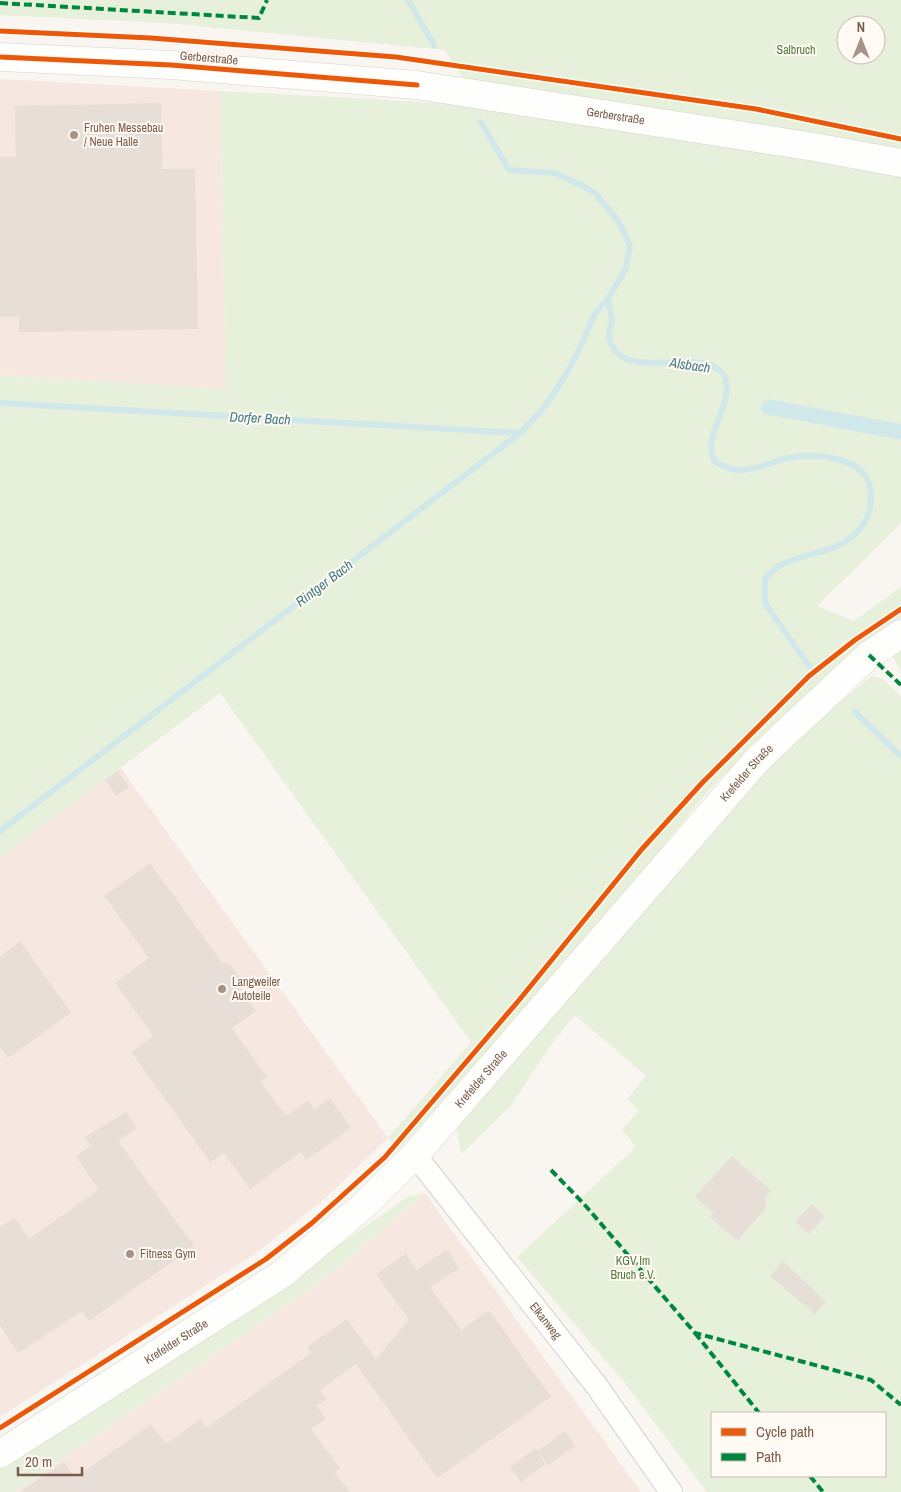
<svg xmlns="http://www.w3.org/2000/svg" width="901" height="1492" viewBox="0 0 901 1492" font-family="'Archivo Narrow',sans-serif">
  <style>
    .commercial { fill: #f6e8e1 }
    .green { fill: #e7f0db; fill-rule: evenodd }
    .water { fill: #d0e8ea }
    .lines { fill: none; stroke-linecap: round; stroke-linejoin: round }
    .stream { stroke: #d0e8ea; stroke-width: 6 }
    .building { fill: #e6ded7 }
    .minor-casing { stroke: #d7d1cb; stroke-width: 24 }
    .tertiary-casing { stroke: #d7d1cb; stroke-width: 29 }
    .secondary-casing { stroke: #d9d2cb; stroke-width: 29 }
    .minor { stroke: #fefefd; stroke-width: 22 }
    .tertiary { stroke: #fefefd; stroke-width: 28 }
    .secondary { stroke: #fefefd; stroke-width: 28 }
    .quiet { stroke: #00873e; stroke-width: 4; stroke-dasharray: 8 4; stroke-linecap: butt }
    .cycleway-casing { stroke: #fffaf3; stroke-width: 8 }
    .cycleway { stroke: #e8590c; stroke-width: 5 }
    .poi-dot { fill: #a69286; stroke: #fffaf3; stroke-width: 2 }
    .labels { text-anchor: middle; stroke-width: 4; stroke-linejoin: round; paint-order: stroke }
    .park-label { font-size: 12px; fill: #537a41; stroke: #fffaf3 }
    .street-label { font-size: 12px; fill: #7a5c4d; stroke: #fffaf3 }
    .poi-label { font-size: 12px; fill: #7a5c4d; stroke: #fffaf3; text-anchor: start }
    .water-label { font-size: 14px; font-style: italic; fill: #437c86; stroke: #fffaf3 }
  </style>
  <rect width="100%" height="100%" fill="#f9f5f0"/>
  <!-- commercial -->
  <g class="commercial">
    <polygon points="0,79 220,91 226,389 0,375"/>
    <polygon points="120,767 388,1138 322,1201 255,1254 0,1417 0,858"/>
    <polygon points="425,1193 641,1492 14,1492 326,1278"/>
  </g>
  <!-- green -->
  <g class="green">
    <path d="M0,0H901V153C757,122 611,99 465,81L445,50L166,23L0,15ZM846,25H876V55H846Z"/>
    <polygon points="220,91 479,105 791,153 901,176 901,424 769,399 761,408 764,414 901,440 901,523 817,606 854,621 901,587 901,618 815,687 709,790 578,950 398,1150 388,1138 471,1042 220,693 0,858 0,375 226,389"/>
    <polygon points="901,650 901,670 892,656"/>
    <path d="M872,676L882,678L901,697V1492H707L624,1382L517,1257L636,1147L622,1130L639,1110L627,1099L646,1076L575,1015L550,1046L510,1107L461,1154L457,1128C587,971 710,803 872,676ZM712,1413H885V1476H712Z"/>
    <polygon points="425,1193 326,1278 14,1492 0,1492 0,1468 239,1315 409,1196"/>
  </g>
  <!-- water -->
  <polygon class="water" points="769,399 901,424 901,440 764,414 761,408 762,403"/>
  <g class="lines">
    <!-- stream -->
    <g class="stream">
      <polyline points="408,0 434,45"/>
      <path d="M481,122L509,170L555,173L583,186L596,194L619,222L630,246L626,268L608,299C609,306 612,315 612,322C611,326 608,332 609,336C619,388 699,343 723,374C736,392 711,428 711,447C710,452 714,458 715,462C721,464 730,470 736,470C755,471 771,462 788,458C813,452 865,457 870,487C873,503 869,518 859,530C839,554 805,552 779,566C774,569 770,574 765,579V603L809,666"/>
      <polyline points="0,403 520,433"/>
      <polyline points="855,712 901,756"/>
      <path d="M0,831L520,433C546,409 568,374 583,341C593,320 590,317 608,299"/>
    </g>
  </g>
  <!-- building -->
  <g class="building">
    <polygon points="161,103 162,169 195,169 198,329 19,332 19,317 0,317 0,157 16,157 15,106"/>
    <polygon points="118,771 129,787 116,796 105,780"/>
    <polygon points="150,863 222,963 230,964 239,976 237,985 256,1011 232,1028 267,1077 260,1081 286,1116 308,1100 315,1109 330,1098 351,1128 306,1160 301,1152 250,1189 224,1153 210,1162 131,1052 153,1036 115,983 149,958 104,896"/>
    <polygon points="20,941 71,1013 8,1058 0,1047 0,957"/>
    <polygon points="126,1112 137,1128 118,1141 194,1246 89,1321 82,1311 18,1353 0,1325 0,1228 14,1217 29,1239 98,1190 76,1156 91,1145 85,1137"/>
    <polygon points="732,1156 771,1191 766,1197 766,1208 737,1241 710,1217 714,1213 695,1197"/>
    <polygon points="812,1204 825,1216 809,1234 795,1222"/>
    <polygon points="447,1249 459,1268 430,1287 461,1330 489,1310 551,1397 437,1478 356,1364 320,1390 327,1399 317,1406 326,1419 311,1429 340,1468 334,1472 350,1492 20,1492 64,1462 75,1478 151,1424 166,1444 200,1419 206,1428 311,1353 307,1347 347,1319 376,1359 409,1320 376,1274 406,1254 417,1270"/>
    <polygon points="783,1261 826,1302 815,1314 770,1276"/>
    <polygon points="565,1431 575,1446 548,1465 538,1451"/>
    <polygon points="536,1448 545,1464 521,1482 510,1467"/>
  </g>
  <g class="lines">
    <defs>
      <g id="minor">
        <path id="s1" d="M415,1155L596,1385L671,1492"/>
      </g>
      <g id="tertiary">
        <path id="s2" d="M0,57L171,65L417,85L814,147L901,163"/>
      </g>
      <g id="secondary">
        <path id="s3" d="M0,1454L282,1274L363,1206L415,1155L758,759L869,655L901,634"/>
      </g>
    </defs>
    <!-- minor casing -->
    <use href="#minor" class="minor-casing"/>
    <!-- tertiary casing -->
    <use href="#tertiary" class="tertiary-casing"/>
    <!-- secondary casing -->
    <use href="#secondary" class="secondary-casing"/>
    <!-- minor -->
    <use href="#minor" class="minor"/>
    <!-- tertiary -->
    <use href="#tertiary" class="tertiary"/>
    <!-- secondary -->
    <use href="#secondary" class="secondary"/>
    <!-- quiet -->
    <g class="quiet">
      <polyline points="0,3 259,18 267,0"/>
      <polyline points="869,655 901,685"/>
      <polyline points="551,1170 584,1204 695,1333 871,1380 901,1405"/>
      <polyline points="695,1333 759,1413"/>
      <polyline points="810,1476 823,1492"/>
    </g>
    <defs>
      <g id="cycleway">
        <polyline points="0,31 151,38 396,57 756,109 901,139"/>
        <polyline points="0,57 171,65 417,85"/>
        <polyline points="0,1428 266,1259 312,1223 385,1157 520,999 642,849 702,783 809,676 855,640 901,609"/>
      </g>
    </defs>
    <!-- cycleway casing -->
    <use href="#cycleway" class="cycleway-casing"/>
    <!-- cycleway -->
    <use href="#cycleway" class="cycleway"/>
  </g>
  <!-- markers -->
  <g class="poi-dot">
    <circle cx="74" cy="135" r="5"/>
    <circle cx="222" cy="989" r="5"/>
    <circle cx="130" cy="1254" r="5"/>
  </g>
  <g class="labels">
    <!-- park labels -->
    <g class="park-label">
      <text x="796" y="54">Salbruch</text>
      <text x="633" y="1265">KGV Im<tspan x="633" dy="14">Bruch e.V.</tspan></text>
    </g>
    <!-- street labels -->
    <g class="street-label">
      <text transform="translate(209 58) rotate(5)" y="4">Gerberstraße</text>
      <text dy="4" stroke="none"><textPath href="#s2" startOffset="619">Gerberstraße</textPath></text>
      <text dy="4" stroke="none"><textPath href="#s3" startOffset="1019">Krefelder Straße</textPath></text>
      <text dy="4" stroke="none"><textPath href="#s3" startOffset="614">Krefelder Straße</textPath></text>
      <text dy="4" stroke="none"><textPath href="#s1" startOffset="211">Elkanweg</textPath></text>
      <text dy="4" stroke="none"><textPath href="#s3" startOffset="209">Krefelder Straße</textPath></text>
    </g>
    <!-- poi labels -->
    <g class="poi-label">
      <text x="84" y="132">Fruhen Messebau<tspan x="84" dy="14">/ Neue Halle</tspan></text>
      <text x="232" y="986">Langweiler<tspan x="232" dy="14">Autoteile</tspan></text>
      <text x="140" y="1258">Fitness Gym</text>
    </g>
    <!-- water labels -->
    <g class="water-label">
      <text transform="translate(690 365) rotate(8)" y="5">Alsbach</text>
      <text transform="translate(260 418) rotate(3)" y="5">Dorfer Bach</text>
      <text transform="translate(324 583) rotate(-37)" y="5">Rintger Bach</text>
    </g>
  </g>
  <!-- legend -->
  <rect x="711" y="1412" width="175" height="65" fill="#fffaf3" stroke="#cabbb1"/>
  <rect x="721" y="1428" width="25" height="8" fill="#e8590c" stroke="#cabbb1"/>
  <text x="756" y="1437" font-size="15" fill="#7a5c4d">Cycle path</text>
  <rect x="721" y="1453" width="25" height="8" fill="#00873e" stroke="#cabbb1"/>
  <text x="756" y="1462" font-size="15" fill="#7a5c4d">Path</text>
  <!-- north arrow -->
  <g transform="translate(861 40)"><circle r="24" fill="#fffaf3" stroke="#cabbb1"/>
  <path d="M0-4L9 19L0 12L-9 19Z" fill="#a69286"/>
  <text y="-8" font-size="14" font-weight="bold" text-anchor="middle" fill="#7a5c4d">N</text>
  </g>
  <!-- scale -->
  <path d="M18 1467v8h64v-8" fill="none" stroke="#7a5c4d" stroke-width="2.5"/>
  <text x="25" y="1467" font-size="15" fill="#7a5c4d" stroke="#fffaf3" stroke-width="4" paint-order="stroke">20 m</text>
</svg>
